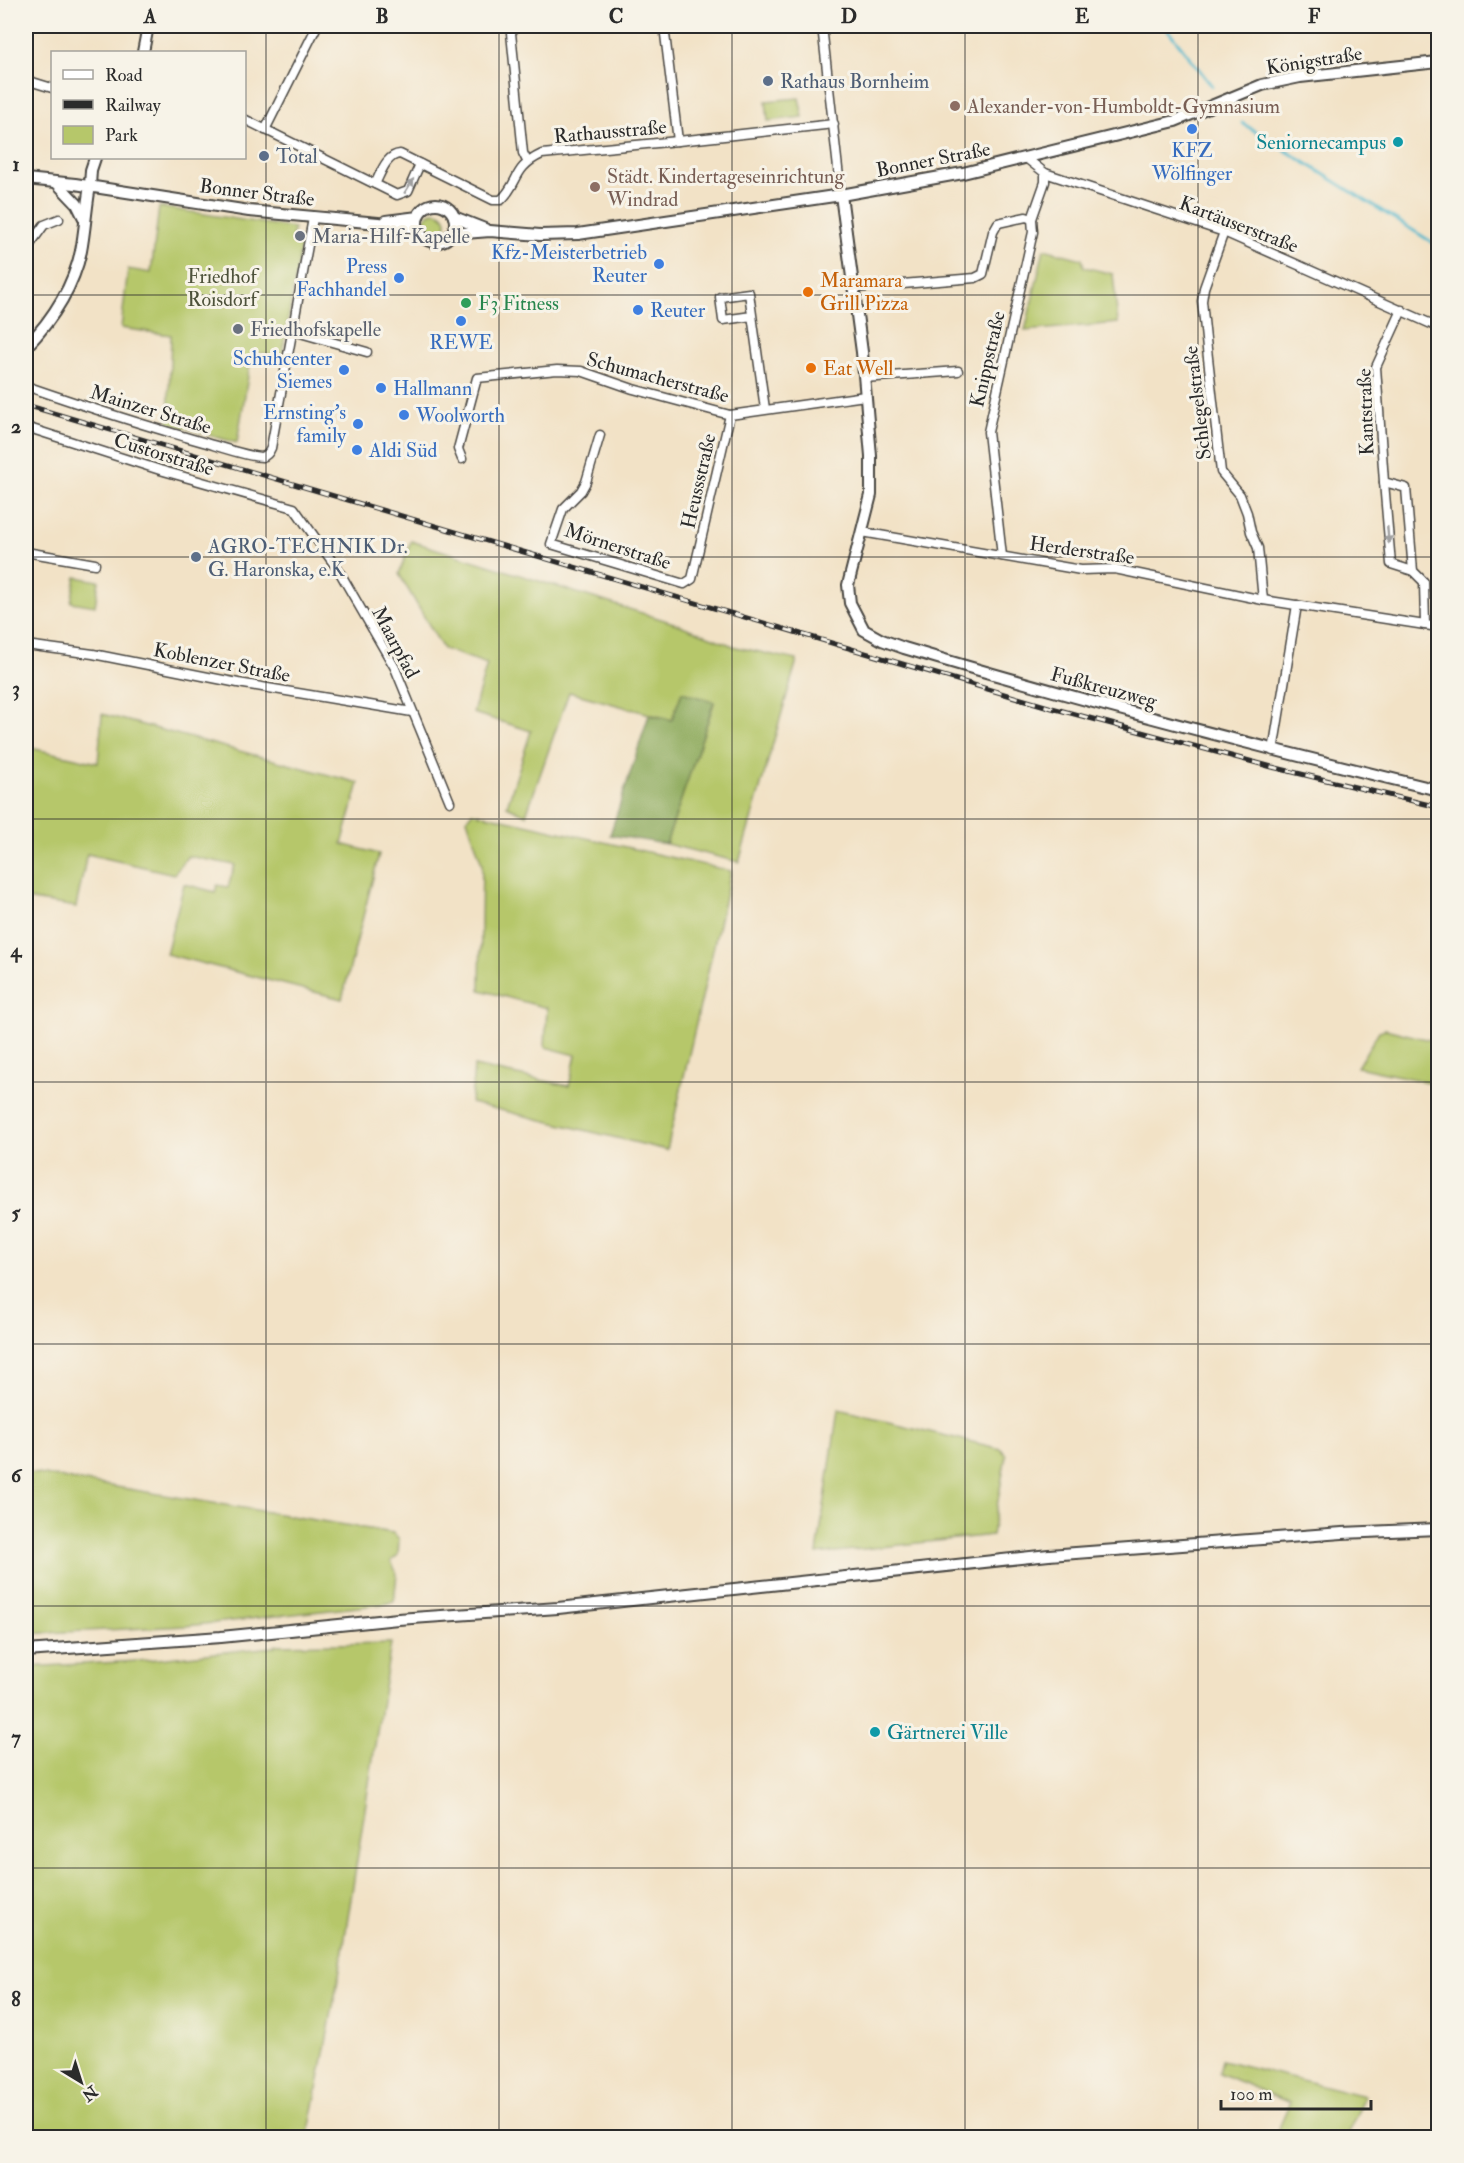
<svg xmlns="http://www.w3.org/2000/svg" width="1464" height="2163" viewBox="0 0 1464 2163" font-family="'IM FELL Double Pica',serif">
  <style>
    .green { fill: #b6c76a; stroke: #70794a; stroke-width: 1.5 }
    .forest { fill: #90ac5e; stroke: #5e6c44; stroke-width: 1.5 }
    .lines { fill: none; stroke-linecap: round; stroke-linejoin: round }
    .stream { stroke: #4eb7cc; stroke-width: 3 }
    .minor-casing { stroke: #494642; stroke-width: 11 }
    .tertiary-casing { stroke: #494642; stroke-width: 14 }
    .secondary-casing { stroke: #494642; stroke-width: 14 }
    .minor { stroke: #fff; stroke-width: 8 }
    .tertiary { stroke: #fff; stroke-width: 10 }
    .secondary { stroke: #fff; stroke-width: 10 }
    .rail-casing { stroke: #2b2b2b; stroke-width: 5 }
    .rail { stroke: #f7f3e8; stroke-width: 3; stroke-dasharray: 9; stroke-linecap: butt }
    .oneway { fill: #a0a0a0 }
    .grid { fill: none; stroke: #2b2b2b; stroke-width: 1.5; stroke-opacity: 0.55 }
    .service-dot { fill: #5c6f8a; stroke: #f7f3e8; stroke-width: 2 }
    .education-dot { fill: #8d6e63; stroke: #f7f3e8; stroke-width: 2 }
    .shop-dot { fill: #3f7fe0; stroke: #f7f3e8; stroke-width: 2 }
    .culture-dot { fill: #0f9aa8; stroke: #f7f3e8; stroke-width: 2 }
    .worship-dot { fill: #6b7280; stroke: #f7f3e8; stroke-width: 2 }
    .food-dot { fill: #e8710a; stroke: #f7f3e8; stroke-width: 2 }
    .leisure-dot { fill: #2e9e5b; stroke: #f7f3e8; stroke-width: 2 }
    .labels { text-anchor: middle; stroke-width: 6; stroke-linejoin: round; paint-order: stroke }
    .street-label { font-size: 20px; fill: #2b2b2b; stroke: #f7f3e8 }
    .service-label { font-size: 20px; fill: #4e5e75; stroke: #f7f3e8; text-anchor: start }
    .education-label { font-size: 20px; fill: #785e54; stroke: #f7f3e8; text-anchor: start }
    .culture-label { font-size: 20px; fill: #0d838f; stroke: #f7f3e8; text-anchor: end }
    .shop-label { font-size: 20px; fill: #366cbe; stroke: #f7f3e8; text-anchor: end }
    .worship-label { font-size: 20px; fill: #5b616d; stroke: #f7f3e8; text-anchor: start }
    .park-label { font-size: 20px; fill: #4e523b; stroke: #f7f3e8 }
    .food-label { font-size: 20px; fill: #c56008; stroke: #f7f3e8; text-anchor: start }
    .leisure-label { font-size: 20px; fill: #27864d; stroke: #f7f3e8; text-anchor: start }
    .neatline { fill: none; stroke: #2b2b2b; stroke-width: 2 }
    .grid-label { font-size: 20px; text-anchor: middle; font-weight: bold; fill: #2b2b2b }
  </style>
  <rect width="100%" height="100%" fill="#f7f3e8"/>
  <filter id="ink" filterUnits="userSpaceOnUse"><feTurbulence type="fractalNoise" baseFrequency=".0167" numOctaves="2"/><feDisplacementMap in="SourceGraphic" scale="12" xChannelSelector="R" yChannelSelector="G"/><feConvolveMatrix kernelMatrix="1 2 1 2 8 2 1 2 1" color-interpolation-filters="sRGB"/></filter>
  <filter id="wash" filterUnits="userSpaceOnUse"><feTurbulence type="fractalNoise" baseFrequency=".008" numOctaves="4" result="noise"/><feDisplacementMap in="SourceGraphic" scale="24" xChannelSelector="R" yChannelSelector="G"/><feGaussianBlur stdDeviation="1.35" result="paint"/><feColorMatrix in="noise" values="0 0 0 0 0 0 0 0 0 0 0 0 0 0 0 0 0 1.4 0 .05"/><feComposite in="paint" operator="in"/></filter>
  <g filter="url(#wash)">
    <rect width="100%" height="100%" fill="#f2e2c6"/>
    <!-- green -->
    <g class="green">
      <polygon points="799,98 803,117 768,121 766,101"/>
      <polygon points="159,207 294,228 292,238 302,239 282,355 252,352 237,443 168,423 171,335 121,328 128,269 151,273"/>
      <circle cx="435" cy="223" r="11"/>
      <polygon points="1044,249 1082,259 1084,267 1113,274 1118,323 1025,331"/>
      <polygon points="411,541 677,624 736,647 797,660 739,862 666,844 714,703 682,692 672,720 569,692 526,815 507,806 531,731 473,713 487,664 443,649 399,574"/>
      <polygon points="76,577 99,581 95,606 71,602"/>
      <polygon points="102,714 359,783 342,844 379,854 342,999 166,954 184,884 215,892 217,885 228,887 235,865 188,856 174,874 87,854 76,907 26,899 26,747 98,763"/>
      <polygon points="472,812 731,871 667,1150 471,1103 474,1066 569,1086 576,1055 545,1047 547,1008 480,990 482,864 467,819"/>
      <polygon points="1385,1029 1438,1042 1438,1084 1357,1067 1379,1031"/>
      <polygon points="838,1410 1001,1449 1006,1455 992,1535 817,1554"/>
      <polygon points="26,1472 393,1533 399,1539 398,1555 391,1561 397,1574 394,1601 385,1604 186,1626 26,1634"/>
      <polygon points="391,1643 339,1975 308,2137 26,2137 26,1667 139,1661 274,1647 276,1645"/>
      <polygon points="1222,2060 1365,2096 1346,2137 1275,2137 1290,2103 1219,2073"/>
    </g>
    <!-- forest -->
    <polygon class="forest" points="682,692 714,702 666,844 610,835 649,715 672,720"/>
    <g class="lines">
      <!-- stream -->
      <g class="stream">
        <polyline points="1165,26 1212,86"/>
        <polyline points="1242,123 1438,246"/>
      </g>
    </g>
  </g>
  <g filter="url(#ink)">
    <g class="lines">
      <defs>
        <g id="minor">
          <polyline points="516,26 511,33 523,153 527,161"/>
          <polyline points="664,26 678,141"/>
          <polyline points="822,26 841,195"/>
          <polyline points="26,80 52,88"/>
          <polyline points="244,119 397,195 408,191 420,164"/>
          <polyline points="265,130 317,26"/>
          <polyline points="1026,158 1045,173 1224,232 1438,327"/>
          <path d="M375,184C381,173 386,155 400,154L493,200H501C520,182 512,168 542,154L678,141L834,124"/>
          <polyline points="1224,232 1204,288 1202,301 1207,349 1221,472 1240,495 1247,513 1251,532 1258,548 1263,600"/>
          <polyline points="26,250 44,225 59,219"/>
          <polyline points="854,288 975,278 983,274 993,232 998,223 1026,217 1032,219"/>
          <polyline points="1402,310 1376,367 1384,482 1406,488 1413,571 1424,582 1425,625"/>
          <polyline points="752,316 723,320 720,297 749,293 765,409"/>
          <polyline points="293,331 367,352"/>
          <polyline points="864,378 958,371"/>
          <path d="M26,386C84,406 143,425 203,442C217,446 248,457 262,457C267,456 269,453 271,448L313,218"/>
          <polyline points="26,427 160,470 294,508 339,571 395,668 450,802"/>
          <polyline points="600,435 586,482 581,491 563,509 551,544 684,584 692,579 730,415"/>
          <polyline points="462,459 458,449 477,378 557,370 581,371 633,389 730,415 865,396"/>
          <polyline points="1384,482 1391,564 1413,571"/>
          <polyline points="862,532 1081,570 1115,569 1263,600 1438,627"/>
          <polyline points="26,552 95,564"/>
          <polyline points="1002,556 988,432 1033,232 1032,219 1045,182 1045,173"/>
          <polyline points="26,645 93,654 238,683 412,712"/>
          <polyline points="1273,751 1297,605"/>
        </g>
        <g id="tertiary">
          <polyline points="143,52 148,26"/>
          <polyline points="26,179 75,184 249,211 378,223 418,228"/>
          <polyline points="90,186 91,170 95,158"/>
          <path d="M841,195L862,352L871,456V495L848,585L850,603L864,630L882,640L904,648C1081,701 1259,747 1438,790"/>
          <circle cx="436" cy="223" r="19"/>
          <polyline points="454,217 487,230"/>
          <polyline points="386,221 418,217"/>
          <polyline points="452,234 490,231 540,235 578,234 841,195 963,173 1175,121 1262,85 1300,77 1438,62"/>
        </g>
        <g id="secondary">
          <polyline points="57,183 77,204 85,220"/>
          <path d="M26,347C51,321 73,288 81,251C85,230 86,208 90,186"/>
          <polyline points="26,1651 221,1637 398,1619 558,1608 1049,1555 1342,1533 1438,1529"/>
        </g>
      </defs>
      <!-- minor casing -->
      <use href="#minor" class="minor-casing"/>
      <!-- tertiary casing -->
      <use href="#tertiary" class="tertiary-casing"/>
      <!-- secondary casing -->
      <use href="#secondary" class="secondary-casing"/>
      <!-- minor -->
      <use href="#minor" class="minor"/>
      <!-- tertiary -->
      <use href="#tertiary" class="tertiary"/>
      <!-- secondary -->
      <use href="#secondary" class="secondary"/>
      <defs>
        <polyline id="rail" points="26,405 1052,708 1272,767 1438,807"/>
      </defs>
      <!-- rail casing -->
      <use href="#rail" class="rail-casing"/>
      <!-- rail -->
      <use href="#rail" class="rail"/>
    </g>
    <!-- one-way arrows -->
    <defs><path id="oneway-solid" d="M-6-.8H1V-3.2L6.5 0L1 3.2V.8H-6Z" transform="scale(1.5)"/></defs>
    <g class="oneway">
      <use href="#oneway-solid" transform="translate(409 186) rotate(-58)"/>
      <use href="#oneway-solid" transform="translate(1388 535) rotate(85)"/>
    </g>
  </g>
  <!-- grid -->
  <path class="grid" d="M266,26V2138M499,26V2138M732,26V2138M965,26V2138M1198,26V2138M26,295H1438M26,557H1438M26,819H1438M26,1082H1438M26,1344H1438M26,1606H1438M26,1868H1438"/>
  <!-- markers -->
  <g class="service-dot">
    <circle cx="768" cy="81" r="6"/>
    <circle cx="264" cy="156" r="6"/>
    <circle cx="196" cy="557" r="6"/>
  </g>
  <g class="education-dot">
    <circle cx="955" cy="106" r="6"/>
    <circle cx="595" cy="187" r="6"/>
  </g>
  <g class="shop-dot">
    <circle cx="1192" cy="129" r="6"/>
    <circle cx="659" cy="264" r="6"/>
    <circle cx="399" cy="278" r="6"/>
    <circle cx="638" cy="310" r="6"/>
    <circle cx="461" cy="321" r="6"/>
    <circle cx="344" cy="370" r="6"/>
    <circle cx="381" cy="388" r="6"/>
    <circle cx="404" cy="415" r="6"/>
    <circle cx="358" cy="424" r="6"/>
    <circle cx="357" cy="450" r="6"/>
  </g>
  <g class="culture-dot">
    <circle cx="1398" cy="142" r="6"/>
    <circle cx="875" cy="1732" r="6"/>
  </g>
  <g class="worship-dot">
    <circle cx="300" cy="236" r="6"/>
    <circle cx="238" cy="329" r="6"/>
  </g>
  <g class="food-dot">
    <circle cx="808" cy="292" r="6"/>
    <circle cx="811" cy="368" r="6"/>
  </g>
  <circle class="leisure-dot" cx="466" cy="303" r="6"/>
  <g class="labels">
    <!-- street labels -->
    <g class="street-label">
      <text transform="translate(1314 60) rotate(-9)" y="7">Königstraße</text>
      <text transform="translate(610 131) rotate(-5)" y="7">Rathausstraße</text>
      <text transform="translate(933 159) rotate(-11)" y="7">Bonner Straße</text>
      <text transform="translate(257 192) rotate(7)" y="7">Bonner Straße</text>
      <text transform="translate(1239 224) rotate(21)" y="7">Kartäuserstraße</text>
      <text transform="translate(987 359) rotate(-77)" y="7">Knippstraße</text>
      <text transform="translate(658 377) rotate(15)" y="7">Schumacherstraße</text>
      <text transform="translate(1197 403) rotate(-97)" y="7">Schlegelstraße</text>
      <text transform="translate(151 409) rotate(17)" y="7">Mainzer Straße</text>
      <text transform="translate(1365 412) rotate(-92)" y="7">Kantstraße</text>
      <text transform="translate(164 454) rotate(17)" y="7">Custorstraße</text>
      <text transform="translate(698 481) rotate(-77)" y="7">Heussstraße</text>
      <text transform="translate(618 546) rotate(18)" y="7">Mörnerstraße</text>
      <text transform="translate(1082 550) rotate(8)" y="7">Herderstraße</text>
      <text transform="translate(396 642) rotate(62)" y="7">Maarpfad</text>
      <text transform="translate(222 662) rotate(11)" y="7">Koblenzer Straße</text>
      <text transform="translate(1104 687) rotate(15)" y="7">Fußkreuzweg</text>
    </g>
    <!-- service labels -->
    <g class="service-label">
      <text x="780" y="88">Rathaus Bornheim</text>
      <text x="276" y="163">Total</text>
      <text x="208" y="553">AGRO-TECHNIK Dr.<tspan x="208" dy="23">G. Haronska, e.K</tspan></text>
    </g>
    <!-- education labels -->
    <g class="education-label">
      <text x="967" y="113">Alexander-von-Humboldt-Gymnasium</text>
      <text x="607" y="183">Städt. Kindertageseinrichtung<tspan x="607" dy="23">Windrad</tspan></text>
    </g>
    <!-- culture labels -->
    <g class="culture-label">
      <text x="1386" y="149">Seniornecampus</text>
      <text x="887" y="1739" text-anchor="start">Gärtnerei Ville</text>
    </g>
    <!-- shop labels -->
    <g class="shop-label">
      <text x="1192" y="157" text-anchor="middle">KFZ<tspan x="1192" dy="23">Wölfinger</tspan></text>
      <text x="647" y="259">Kfz-Meisterbetrieb<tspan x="647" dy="23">Reuter</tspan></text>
      <text x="387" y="273">Press<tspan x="387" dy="23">Fachhandel</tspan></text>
      <text x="650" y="317" text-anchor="start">Reuter</text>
      <text x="461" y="349" text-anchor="middle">REWE</text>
      <text x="332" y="365">Schuhcenter<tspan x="332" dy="23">Siemes</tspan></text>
      <text x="393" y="395" text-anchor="start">Hallmann</text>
      <text x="346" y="419">Ernsting's<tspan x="346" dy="23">family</tspan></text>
      <text x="416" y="422" text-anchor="start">Woolworth</text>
      <text x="369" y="457" text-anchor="start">Aldi Süd</text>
    </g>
    <!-- worship labels -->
    <g class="worship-label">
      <text x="312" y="243">Maria-Hilf-Kapelle</text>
      <text x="250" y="336">Friedhofskapelle</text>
    </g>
    <!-- park labels -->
    <g class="park-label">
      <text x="222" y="283">Friedhof<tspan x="222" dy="23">Roisdorf</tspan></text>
    </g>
    <!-- food labels -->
    <g class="food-label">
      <text x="820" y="287">Maramara<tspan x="820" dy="23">Grill Pizza</tspan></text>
      <text x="823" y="375">Eat Well</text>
    </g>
    <!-- leisure labels -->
    <g class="leisure-label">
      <text x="478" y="310">F3 Fitness</text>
    </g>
  </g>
  <!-- margin -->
  <rect width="1464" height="2163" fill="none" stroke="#f7f3e8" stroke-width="66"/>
  <!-- legend -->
  <rect x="51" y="51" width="195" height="108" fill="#f7f3e8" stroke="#a5a39c" stroke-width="1.5"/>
  <rect x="63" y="70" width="30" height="9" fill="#ffffff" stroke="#a5a39c" stroke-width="1.5"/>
  <text x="105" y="81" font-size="18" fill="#2b2b2b">Road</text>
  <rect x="63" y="100" width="30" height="9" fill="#2b2b2b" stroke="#a5a39c" stroke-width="1.5"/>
  <text x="105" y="111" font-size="18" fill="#2b2b2b">Railway</text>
  <rect x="63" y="126" width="30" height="18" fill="#b6c76a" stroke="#a5a39c" stroke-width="1.5"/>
  <text x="105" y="141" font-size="18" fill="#2b2b2b">Park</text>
  <!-- north arrow -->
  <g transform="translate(81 2082) rotate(142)" stroke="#f7f3e8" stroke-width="4.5" paint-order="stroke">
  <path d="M0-4.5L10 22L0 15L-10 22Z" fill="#2b2b2b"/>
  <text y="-9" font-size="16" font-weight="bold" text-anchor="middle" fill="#2b2b2b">N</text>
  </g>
  <!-- scale -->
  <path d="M1221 2100v9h150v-9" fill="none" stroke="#2b2b2b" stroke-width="3"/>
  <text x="1230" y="2100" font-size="18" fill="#2b2b2b" stroke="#f7f3e8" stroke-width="4.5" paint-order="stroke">100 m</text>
  <rect x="33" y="33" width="1398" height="2097" class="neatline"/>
  <g class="grid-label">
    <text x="150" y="23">A</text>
    <text x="382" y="23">B</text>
    <text x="616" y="23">C</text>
    <text x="849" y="23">D</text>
    <text x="1082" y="23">E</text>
    <text x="1314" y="23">F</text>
    <text x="16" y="171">1</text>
    <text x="16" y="433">2</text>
    <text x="16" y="695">3</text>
    <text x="16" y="957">4</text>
    <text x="16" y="1219">5</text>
    <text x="16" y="1482">6</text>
    <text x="16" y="1744">7</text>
    <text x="16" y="2006">8</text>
  </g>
</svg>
